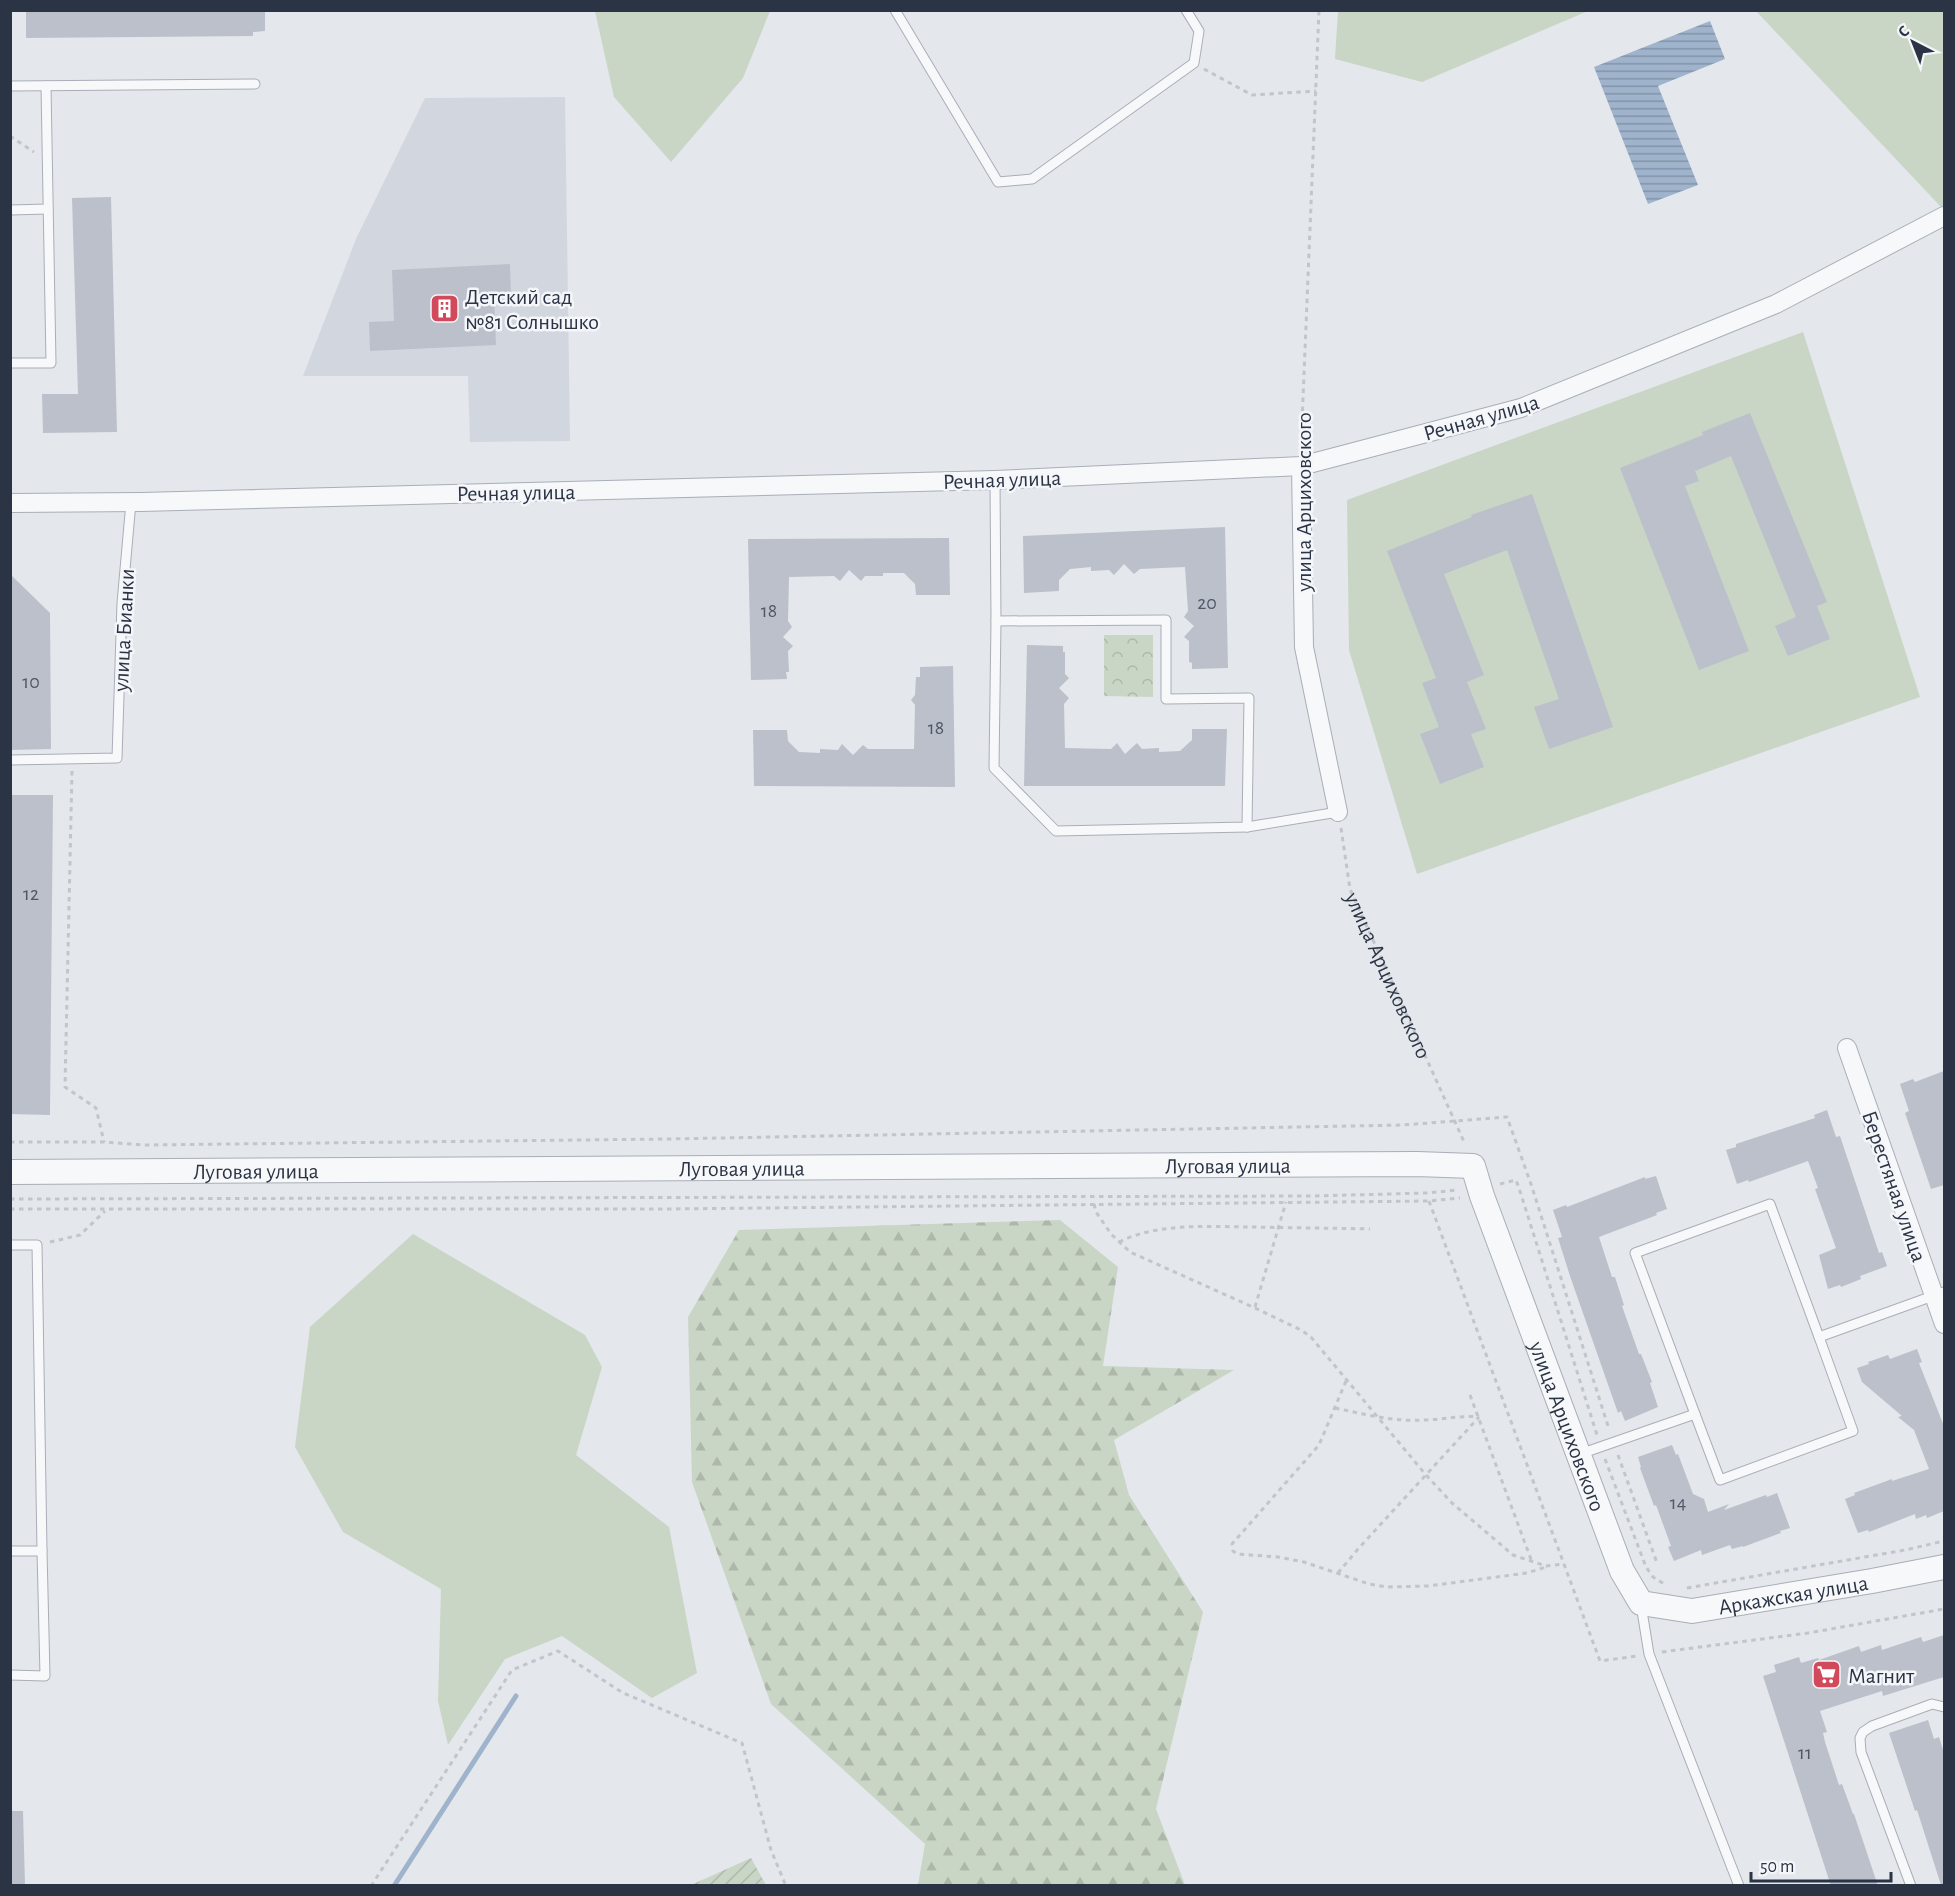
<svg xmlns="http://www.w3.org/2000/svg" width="1955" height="1896" viewBox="0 0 1955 1896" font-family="'Alegreya Sans',sans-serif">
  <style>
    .built { fill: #d2d6de }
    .grass { fill: #c9d6c5 }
    .forest { fill: url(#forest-firs) }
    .park { fill: url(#park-crowns) }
    .garden { fill: url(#garden-furrows) }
    .water { fill: url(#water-rules) }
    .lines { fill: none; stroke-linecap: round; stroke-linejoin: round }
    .stream { stroke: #9fb4cc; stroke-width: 5 }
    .building { fill: #bbc0ca }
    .service-casing { stroke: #a9aeb7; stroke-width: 11 }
    .minor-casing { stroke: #a9aeb7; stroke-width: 20 }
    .tertiary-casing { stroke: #a9aeb7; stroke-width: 26 }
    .path { stroke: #c2c5cb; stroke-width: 3; stroke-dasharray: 4.5 4.5; stroke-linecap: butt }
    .service { stroke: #f7f8fa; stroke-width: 9 }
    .minor { stroke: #f7f8fa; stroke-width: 18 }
    .tertiary { stroke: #f7f8fa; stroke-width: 24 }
    .labels { text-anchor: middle; stroke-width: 5; stroke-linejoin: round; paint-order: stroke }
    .number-label { font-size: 20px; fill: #4f5766 }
    .poi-label { font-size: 22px; fill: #2b3445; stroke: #f4f6f9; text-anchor: start }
    .street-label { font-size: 22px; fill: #2b3445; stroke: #f4f6f9 }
  </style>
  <defs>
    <pattern id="forest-firs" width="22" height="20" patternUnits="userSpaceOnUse" patternTransform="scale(1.5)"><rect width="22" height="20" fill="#c9d6c5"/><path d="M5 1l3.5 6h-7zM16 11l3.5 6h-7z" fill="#adb8ab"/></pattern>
    <pattern id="park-crowns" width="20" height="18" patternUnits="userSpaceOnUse" patternTransform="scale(1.5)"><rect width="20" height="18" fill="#c9d6c5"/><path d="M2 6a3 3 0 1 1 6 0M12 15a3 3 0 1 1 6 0" fill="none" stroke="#adb8ab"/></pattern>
    <pattern id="garden-furrows" width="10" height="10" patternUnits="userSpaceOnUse" patternTransform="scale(1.5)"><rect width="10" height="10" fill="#c9d6c5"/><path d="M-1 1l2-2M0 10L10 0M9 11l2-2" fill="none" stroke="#adb8ab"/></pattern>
    <pattern id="water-rules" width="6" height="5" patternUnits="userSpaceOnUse" patternTransform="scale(1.5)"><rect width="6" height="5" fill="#9fb4cc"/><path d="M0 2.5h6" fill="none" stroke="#8293a7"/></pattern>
  </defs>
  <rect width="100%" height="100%" fill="#e4e7ec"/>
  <!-- built -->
  <polygon class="built" points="565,97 570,441 470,442 468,376 303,376 356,239 425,98"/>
  <!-- grass -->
  <g class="grass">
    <polygon points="595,11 595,10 770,11 743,78 671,162 614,97"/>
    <polygon points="1338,11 1338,10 1588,11 1422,82 1335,59"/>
    <polygon points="1756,11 1944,11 1944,207 1942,208"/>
    <polygon points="1803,332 1920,697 1417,874 1349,650 1347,500"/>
    <polygon points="413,1234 585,1335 602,1367 576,1455 669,1527 697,1673 652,1698 562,1636 505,1659 448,1745 438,1701 441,1589 343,1532 295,1447 310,1327"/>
  </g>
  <!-- forest -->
  <polygon class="forest" points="1060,1220 1118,1267 1103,1366 1234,1370 1114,1440 1129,1495 1203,1612 1156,1809 1185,1885 918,1885 925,1844 771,1704 692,1482 688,1317 739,1230"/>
  <!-- park -->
  <polygon class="park" points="1104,635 1153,635 1153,697 1104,696"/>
  <!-- garden -->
  <polygon class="garden" points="751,1858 766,1885 691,1885"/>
  <!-- water -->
  <polygon class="water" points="1710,21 1725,59 1658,86 1698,185 1648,204 1594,67"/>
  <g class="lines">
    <!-- stream -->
    <polyline class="stream" points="394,1886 516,1696"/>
  </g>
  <!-- building -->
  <g class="building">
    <polygon points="26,10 265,10 265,31 253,32 253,36 26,38"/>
    <polygon points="111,197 117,432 43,433 42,394 78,394 72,198"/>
    <polygon points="510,264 511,296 494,296 496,345 370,351 369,322 394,321 392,270"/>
    <polygon points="1750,413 1827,602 1817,606 1830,639 1788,656 1775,626 1796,617 1731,456 1695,471 1699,481 1685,486 1749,651 1699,670 1620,468 1703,435 1702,432"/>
    <polygon points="1532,494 1613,727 1549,749 1534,707 1559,699 1507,550 1444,574 1484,675 1467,682 1486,729 1471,734 1484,767 1440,784 1420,734 1439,727 1422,683 1436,678 1387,551 1472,517 1471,515"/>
    <polygon points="1225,527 1228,668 1192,669 1192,663 1189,662 1189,641 1184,637 1194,626 1184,617 1188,611 1185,567 1140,569 1134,574 1124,564 1114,575 1109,570 1091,571 1091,567 1070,569 1059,580 1059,591 1024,593 1023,536"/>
    <polygon points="949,538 950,595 916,595 915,584 904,573 883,573 883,576 865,576 861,581 849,570 840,581 834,576 789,577 788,621 792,627 783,637 793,646 788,651 789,672 786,672 787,679 751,680 748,539"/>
    <polygon points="10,574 50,613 51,749 10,750"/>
    <polygon points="1027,645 1063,646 1063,652 1065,652 1065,674 1069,678 1059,688 1069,698 1064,704 1065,748 1111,749 1117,743 1125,754 1137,743 1142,749 1159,748 1159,752 1180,751 1192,740 1192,729 1227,729 1225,786 1024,786"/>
    <polygon points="953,666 955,787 754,786 753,730 787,730 788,741 799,752 820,753 820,749 838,750 842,744 853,755 863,745 868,749 914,749 915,705 911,700 915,695 916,677 920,677 920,667"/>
    <polygon points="11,795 53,795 50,1115 10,1114"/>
    <polygon points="1944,1071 1944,1185 1931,1189 1905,1113 1909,1111 1900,1084 1913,1079 1915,1082"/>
    <polygon points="1827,1110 1836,1137 1840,1136 1879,1253 1882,1252 1887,1266 1860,1276 1861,1279 1841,1287 1840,1285 1828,1289 1819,1255 1836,1248 1815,1189 1818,1188 1808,1161 1749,1182 1748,1180 1737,1184 1726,1150 1736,1147 1736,1144 1815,1118 1814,1115"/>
    <polygon points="1656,1176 1667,1209 1656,1213 1657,1215 1599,1237 1612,1277 1615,1277 1624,1305 1622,1306 1639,1354 1641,1354 1652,1382 1650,1383 1658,1407 1625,1421 1621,1411 1618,1413 1570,1276 1558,1238 1562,1237 1553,1210 1566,1205 1567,1207 1645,1177 1645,1179"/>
    <polygon points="1917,1349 1922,1362 1919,1363 1944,1426 1944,1511 1927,1518 1926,1515 1916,1519 1915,1514 1869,1532 1868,1530 1858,1533 1845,1499 1855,1495 1854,1493 1892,1479 1892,1481 1929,1469 1914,1430 1898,1417 1902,1416 1862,1382 1857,1368 1869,1364 1868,1362 1888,1355 1890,1359"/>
    <polygon points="1672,1445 1676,1455 1678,1454 1693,1494 1704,1499 1708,1512 1729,1504 1724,1510 1766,1495 1767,1497 1777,1493 1790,1528 1780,1531 1781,1533 1743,1547 1743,1546 1732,1549 1730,1545 1702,1555 1701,1550 1674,1561 1668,1547 1671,1546 1656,1505 1654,1506 1640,1468 1641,1467 1638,1457"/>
    <polygon points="1944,1635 1944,1677 1883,1696 1882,1691 1820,1711 1827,1732 1823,1733 1825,1742 1839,1785 1842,1784 1853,1814 1854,1814 1878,1886 1831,1886 1763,1676 1776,1672 1774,1665 1799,1657 1801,1663 1818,1658 1819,1660 1859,1646 1861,1652 1881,1645 1882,1650 1921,1637 1923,1642"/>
    <polygon points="1928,1720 1934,1739 1939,1737 1944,1753 1944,1885 1941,1885 1917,1810 1915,1811 1889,1733"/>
    <polygon points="10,1811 23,1811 25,1886 10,1886"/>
  </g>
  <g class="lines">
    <defs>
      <g id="service">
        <polyline points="895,10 998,182 1032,179 1194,63 1199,31 1186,10"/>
        <polyline points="10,86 255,84"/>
        <polyline points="10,210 48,209"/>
        <polyline points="10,363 51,363 46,86"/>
        <polyline points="995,480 996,621 994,768 1056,831 1247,827 1338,812"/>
        <polyline points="996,621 1166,620 1166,699 1249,698 1247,827"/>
        <polyline points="10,760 117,758 122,603 131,502"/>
        <polyline points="10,1245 37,1245 42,1551"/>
        <polyline points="1695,1414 1635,1253 1770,1204 1819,1337"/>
        <polyline points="1580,1454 1695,1414 1720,1480 1853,1431 1819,1337 1944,1292"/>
        <polyline points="10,1551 42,1551 45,1676 10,1675"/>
        <polyline points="1641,1605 1649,1654 1739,1886"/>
        <polyline points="1911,1886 1861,1752 1860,1738 1863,1732 1872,1726 1932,1704 1944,1707"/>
      </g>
      <g id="minor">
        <polyline points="1301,466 1304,647 1338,812"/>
        <polyline points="10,503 141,502 995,480 1301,466 1521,408 1776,304 1944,216"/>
        <polyline points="1847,1048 1944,1324"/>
      </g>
      <g id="tertiary">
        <path id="s2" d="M10,1172L1417,1164L1473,1166L1482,1196L1622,1571L1641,1603L1692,1611L1872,1581L1944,1567"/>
      </g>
    </defs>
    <!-- service casing -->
    <use href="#service" class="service-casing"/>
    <!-- minor casing -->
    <use href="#minor" class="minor-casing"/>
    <!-- tertiary casing -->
    <use href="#tertiary" class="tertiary-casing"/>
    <!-- path -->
    <g class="path">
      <polyline points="1204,69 1252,95 1316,91"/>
      <polyline points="10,136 34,152"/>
      <polyline points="1301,447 1319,10"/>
      <polyline points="72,771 65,1087 96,1108 104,1142"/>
      <path id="s1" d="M1341,828L1350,889L1465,1144"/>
      <polyline points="10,1142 104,1142 144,1145 667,1139 1403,1125 1507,1117 1531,1184 1609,1429"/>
      <polyline points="1500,1184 1516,1180 1519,1188 1597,1435"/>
      <polyline points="10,1199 1312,1196 1427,1193 1458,1190"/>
      <polyline points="1429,1201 1600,1661 1637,1656"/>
      <polyline points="1094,1204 1096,1212 1111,1234 1130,1252 1255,1308 1301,1330 1310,1336 1426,1475 1452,1503 1513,1555 1546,1566 1564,1564"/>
      <polyline points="10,1209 668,1209 1429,1201 1460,1198"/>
      <polyline points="50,1242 80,1235 105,1211"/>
      <path d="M1119,1242C1159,1222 1211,1227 1255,1227C1293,1228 1331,1228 1370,1229"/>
      <polyline points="1255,1307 1286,1202"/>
      <polyline points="1346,1381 1319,1445 1232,1544 1233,1551 1237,1554 1278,1557 1304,1562 1369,1584 1386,1587 1428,1586 1527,1573 1546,1567"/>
      <polyline points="1470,1395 1532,1562"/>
      <path d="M1335,1408C1364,1414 1393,1422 1423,1420C1442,1420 1460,1415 1479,1417"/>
      <polyline points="1618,1455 1657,1563"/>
      <polyline points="1605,1459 1646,1567 1653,1577 1666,1585"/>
      <polyline points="1338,1573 1358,1549 1479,1417"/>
      <polyline points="1687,1588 1905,1550 1944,1541"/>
      <polyline points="1662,1652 1808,1633 1944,1609"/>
      <polyline points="371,1886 512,1670 558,1651 623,1693 742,1743 771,1850 786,1886"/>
    </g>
    <!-- service -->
    <use href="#service" class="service"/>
    <!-- minor -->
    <use href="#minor" class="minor"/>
    <!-- tertiary -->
    <use href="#tertiary" class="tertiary"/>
  </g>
  <!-- icons -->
  <defs>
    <symbol id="building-square" viewBox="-11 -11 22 22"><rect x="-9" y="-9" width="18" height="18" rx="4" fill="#d1495b" stroke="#f4f6f9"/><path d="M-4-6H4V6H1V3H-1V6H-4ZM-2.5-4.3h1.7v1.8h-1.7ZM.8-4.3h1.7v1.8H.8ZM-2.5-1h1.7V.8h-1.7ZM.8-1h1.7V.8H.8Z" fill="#fff"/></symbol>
    <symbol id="supermarket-square" viewBox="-11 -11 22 22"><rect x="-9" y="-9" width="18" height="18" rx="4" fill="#d1495b" stroke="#f4f6f9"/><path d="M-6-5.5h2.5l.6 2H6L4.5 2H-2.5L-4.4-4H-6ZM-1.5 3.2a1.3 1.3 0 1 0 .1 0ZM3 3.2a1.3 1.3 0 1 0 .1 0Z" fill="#fff"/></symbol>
  </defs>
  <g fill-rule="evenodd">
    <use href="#building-square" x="428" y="292" width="33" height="33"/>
    <use href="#supermarket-square" x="1810" y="1658" width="33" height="33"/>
  </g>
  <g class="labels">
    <!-- number labels -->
    <g class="number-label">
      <text x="1207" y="609">20</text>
      <text x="769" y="617">18</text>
      <text x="31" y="688">10</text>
      <text x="936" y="734">18</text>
      <text x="31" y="900">12</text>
      <text x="1678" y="1509">14</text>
      <text x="1805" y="1759">11</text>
    </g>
    <!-- poi labels -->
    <g class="poi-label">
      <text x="465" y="304">Детский сад<tspan x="465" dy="25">№81 Солнышко</tspan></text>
      <text x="1848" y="1683">Магнит</text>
    </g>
    <!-- street labels -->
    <g class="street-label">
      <text transform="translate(1481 417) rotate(-16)" y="8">Речная улица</text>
      <text transform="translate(1002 479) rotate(-2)" y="8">Речная улица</text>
      <text transform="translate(516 492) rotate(-1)" y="8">Речная улица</text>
      <text transform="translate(1303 502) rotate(-90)" y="8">улица Арциховского</text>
      <text transform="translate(123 630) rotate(-87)" y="8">улица Бианки</text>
      <text dy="8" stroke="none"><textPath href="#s1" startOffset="156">улица Арциховского</textPath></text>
      <text dy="8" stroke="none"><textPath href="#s2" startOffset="1218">Луговая улица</textPath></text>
      <text dy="8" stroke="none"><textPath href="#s2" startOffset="732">Луговая улица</textPath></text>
      <text dy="8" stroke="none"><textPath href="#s2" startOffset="246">Луговая улица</textPath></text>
      <text transform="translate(1895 1186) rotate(71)" y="8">Берестяная улица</text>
      <text dy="8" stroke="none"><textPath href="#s2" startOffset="1740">улица Арциховского</textPath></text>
      <text dy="8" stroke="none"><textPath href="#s2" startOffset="2086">Аркажская улица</textPath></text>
    </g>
  </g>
  <!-- border -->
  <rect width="1955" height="1896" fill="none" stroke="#2b3445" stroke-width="24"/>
  <!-- north arrow -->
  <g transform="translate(1913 42) rotate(318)" stroke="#f4f6f9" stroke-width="4.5" paint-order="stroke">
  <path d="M0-4.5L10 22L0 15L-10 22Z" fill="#2b3445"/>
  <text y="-9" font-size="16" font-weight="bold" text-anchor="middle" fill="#2b3445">С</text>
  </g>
  <!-- scale -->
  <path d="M1751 1872v9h140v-9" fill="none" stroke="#2b3445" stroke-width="3"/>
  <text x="1760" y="1872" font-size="18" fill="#2b3445" stroke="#f4f6f9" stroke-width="4.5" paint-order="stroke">50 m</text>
</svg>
